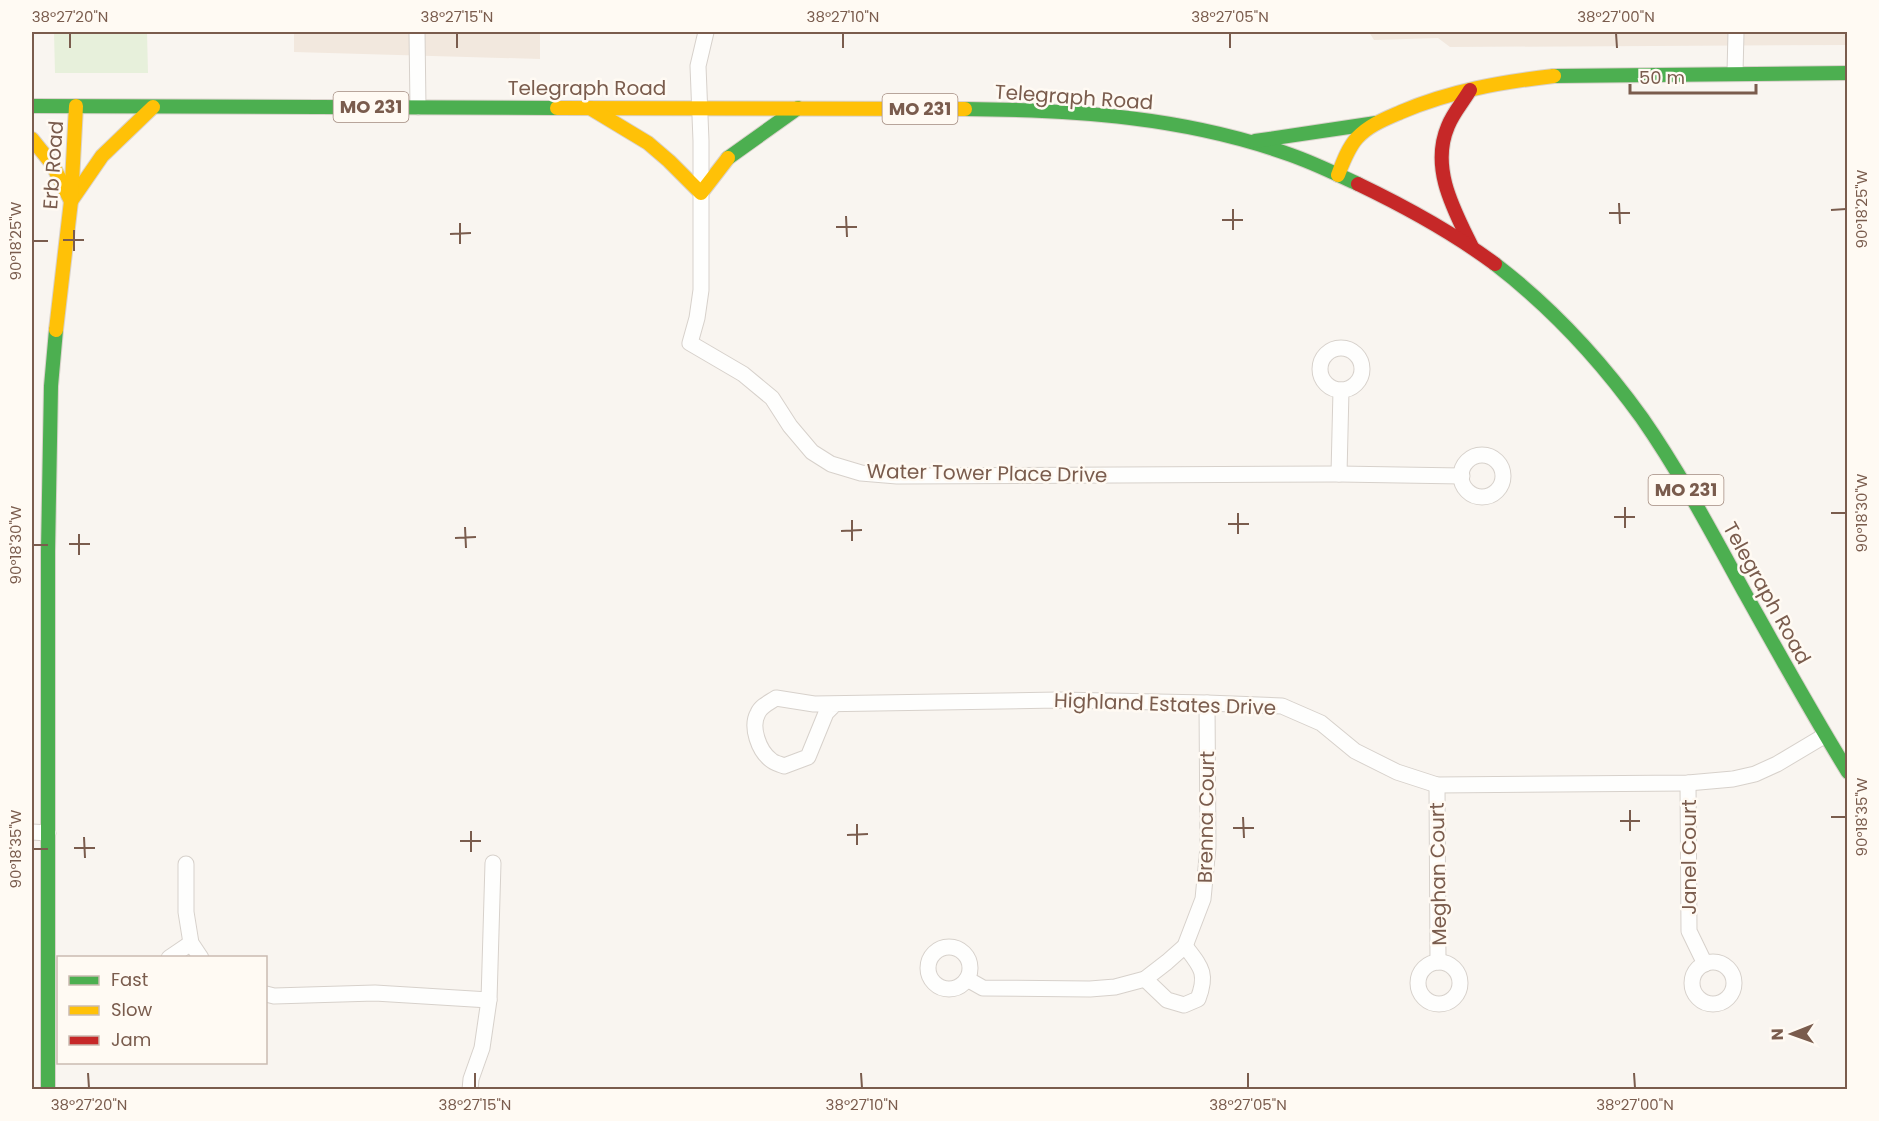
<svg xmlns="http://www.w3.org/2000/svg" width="1879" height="1121" viewBox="0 0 1879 1121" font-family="Poppins,sans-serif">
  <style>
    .residential { fill: #f2e8de }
    .green { fill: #e7f0db }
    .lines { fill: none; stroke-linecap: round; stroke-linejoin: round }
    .street-casing { stroke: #d7d1cb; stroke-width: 17 }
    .fast-casing { stroke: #d9d2cb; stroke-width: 16 }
    .slow-casing { stroke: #d9d2cb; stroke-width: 16 }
    .jam-casing { stroke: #d9d2cb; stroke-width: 16 }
    .street { stroke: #fefefd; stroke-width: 15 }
    .fast { stroke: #4caf50; stroke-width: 14 }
    .slow { stroke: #ffc107; stroke-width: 14 }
    .jam { stroke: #c62828; stroke-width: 14 }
    .ticks { fill: none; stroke: #7a5c4d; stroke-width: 2 }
    .labels { text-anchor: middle; stroke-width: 5; stroke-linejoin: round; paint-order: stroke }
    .shield { fill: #fffaf3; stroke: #a28b7f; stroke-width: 1.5 }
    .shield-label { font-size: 18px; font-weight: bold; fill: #7a5c4d }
    .street-label { font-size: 20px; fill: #7a5c4d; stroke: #fffaf3 }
    .neatline { fill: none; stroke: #7a5c4d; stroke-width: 2 }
    .ticks-label { font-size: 15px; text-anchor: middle; fill: #7a5c4d }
  </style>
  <rect width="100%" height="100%" fill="#f9f5f0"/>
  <!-- residential -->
  <g class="residential">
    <polygon points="294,32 540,32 540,59 294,52"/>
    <polygon points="1369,32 1847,32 1848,45 1450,47 1438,38 1374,40"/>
  </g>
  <!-- green -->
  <polygon class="green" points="54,32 147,32 148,73 55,73"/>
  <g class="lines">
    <defs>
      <g id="street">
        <polyline points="417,32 418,107"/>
        <polyline points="706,32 698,66 701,141 701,290 697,318 690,343 743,374 772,398 790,426 812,452 831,464 861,473 897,476 1339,474 1462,476"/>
        <polyline points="1735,73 1736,32"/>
        <circle cx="1341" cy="369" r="21"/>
        <circle cx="1482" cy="476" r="21"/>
        <polyline points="1339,474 1341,390"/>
        <path d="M835,704L826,713L808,757L784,766C780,764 774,763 771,760C759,751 750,727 758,713C761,706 770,702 776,698L814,704L1058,700L1207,703L1282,706L1321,723L1355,751L1397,772L1437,785L1688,783L1733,779L1755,774L1777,764L1824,736"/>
        <polyline points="1688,783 1689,931 1705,964"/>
        <polyline points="1437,785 1438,962"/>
        <polyline points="32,832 48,833"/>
        <polyline points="186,864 186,912 191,943 201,958"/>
        <circle cx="949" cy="968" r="21"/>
        <polyline points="169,958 191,943"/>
        <circle cx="1439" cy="983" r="21"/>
        <circle cx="1713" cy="983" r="21"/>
        <polyline points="967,979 983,988 1090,989 1115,987 1145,979 1167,962 1185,946 1203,899 1208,847 1207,703"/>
        <path d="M1145,979L1167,1000L1184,1005L1198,999C1208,973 1201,967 1185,946"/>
        <polyline points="266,994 274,996 375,993 489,1000"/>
        <polyline points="470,1090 471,1079 482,1048 489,1000 493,863"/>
      </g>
      <g id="fast">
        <polyline points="1554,76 1848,73"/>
        <polyline points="32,106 557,108"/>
        <path d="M965,109C1076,110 1186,117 1291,155C1314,163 1336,174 1358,184"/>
        <polyline points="1255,141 1376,123"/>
        <polyline points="728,158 798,108"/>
        <path d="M1495,264C1551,307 1601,361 1642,418C1681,474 1713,535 1746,595C1779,654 1812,714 1848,772"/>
        <polyline points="48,1090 48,551 51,386 56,330"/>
      </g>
      <g id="slow">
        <polyline points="557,108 965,109"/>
        <polyline points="590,108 648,143 669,161 701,193 728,158"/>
        <polyline points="32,139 52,164 71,201 102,156 153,107"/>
        <path d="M1338,175C1343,162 1348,148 1357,138C1369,125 1385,119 1401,112C1450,91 1501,82 1554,76"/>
        <polyline points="56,330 71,201 76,106"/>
      </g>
      <g id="jam">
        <path d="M1470,90C1463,102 1453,113 1448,126C1430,168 1454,210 1472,247"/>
        <path d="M1358,184C1406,207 1452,232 1495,264"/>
      </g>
    </defs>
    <!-- street casing -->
    <use href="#street" class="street-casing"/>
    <!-- fast casing -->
    <use href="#fast" class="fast-casing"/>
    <!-- slow casing -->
    <use href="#slow" class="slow-casing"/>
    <!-- jam casing -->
    <use href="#jam" class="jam-casing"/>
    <!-- street -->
    <use href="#street" class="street"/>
    <!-- fast -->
    <use href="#fast" class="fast"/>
    <!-- slow -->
    <use href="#slow" class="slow"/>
    <!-- jam -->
    <use href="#jam" class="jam"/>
  </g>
  <!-- ticks -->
  <path class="ticks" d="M70,33V48M457,33V48M843,33V48M1230,33V48M1616,33L1617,48M1619,203L1620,224M1233,209V230M1831,210L1846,209M1609,213H1630M846,216L847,237M1222,220H1243M460,223V244M836,227H857M74,230V251M450,234L471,233M63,240H84M33,241H48M1625,507V528M1238,513V534M1831,513H1846M1614,517H1635M852,520V541M1228,524H1249M465,527L466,548M841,531L862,530M79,534V555M455,538L476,537M69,544H90M33,545H48M1630,810V831M1243,817L1244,838M1831,817H1846M1620,821H1640M857,824V845M1233,828H1254M471,831V852M847,835L868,834M84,837L85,858M460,841H481M74,848H95M33,849H48M88,1073L89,1088M475,1073V1088M861,1073L862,1088M1248,1073V1088M1634,1073L1635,1088"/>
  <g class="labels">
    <!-- shield labels -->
    <g class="shield">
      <rect x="333.5" y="92" width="75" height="30" rx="4.5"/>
      <rect x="882.5" y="94" width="75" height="30" rx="4.5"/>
      <rect x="1648.5" y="475" width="75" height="30" rx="4.5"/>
    </g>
    <g class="shield-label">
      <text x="371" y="113">MO 231</text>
      <text x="920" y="115">MO 231</text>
      <text x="1686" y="496">MO 231</text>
    </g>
    <!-- street labels -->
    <g class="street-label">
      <text x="587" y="95">Telegraph Road</text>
      <text transform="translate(1074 97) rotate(4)" y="7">Telegraph Road</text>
      <text transform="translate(53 165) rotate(-86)" y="7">Erb Road</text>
      <text transform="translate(987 473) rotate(1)" y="7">Water Tower Place Drive</text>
      <text transform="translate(1767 593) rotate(61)" y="7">Telegraph Road</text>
      <text transform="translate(1165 704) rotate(2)" y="7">Highland Estates Drive</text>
      <text transform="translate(1206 817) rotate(-89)" y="7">Brenna Court</text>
      <text transform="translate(1689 857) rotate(-90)" y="7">Janel Court</text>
      <text transform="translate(1438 874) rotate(-91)" y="7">Meghan Court</text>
    </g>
  </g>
  <!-- border -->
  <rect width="1879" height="1121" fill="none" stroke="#fffaf3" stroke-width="66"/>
  <!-- legend -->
  <rect x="57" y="956" width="210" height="108" fill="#fffaf3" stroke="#cabbb1" stroke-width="1.5"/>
  <rect x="69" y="976" width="30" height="9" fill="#4caf50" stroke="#cabbb1" stroke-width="1.5"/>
  <text x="111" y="986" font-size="18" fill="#7a5c4d">Fast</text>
  <rect x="69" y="1006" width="30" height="9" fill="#ffc107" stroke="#cabbb1" stroke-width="1.5"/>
  <text x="111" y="1016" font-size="18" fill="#7a5c4d">Slow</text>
  <rect x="69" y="1036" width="30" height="9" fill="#c62828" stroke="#cabbb1" stroke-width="1.5"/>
  <text x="111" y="1046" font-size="18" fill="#7a5c4d">Jam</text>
  <!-- north arrow -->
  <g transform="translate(1792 1034) rotate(269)" stroke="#fffaf3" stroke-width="4.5" paint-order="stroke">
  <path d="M0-4.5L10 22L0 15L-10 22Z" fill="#7a5c4d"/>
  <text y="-9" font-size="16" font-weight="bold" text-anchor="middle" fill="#7a5c4d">N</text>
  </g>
  <!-- scale -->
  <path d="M1630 84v9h126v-9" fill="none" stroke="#7a5c4d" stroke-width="3"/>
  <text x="1639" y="84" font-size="18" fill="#7a5c4d" stroke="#fffaf3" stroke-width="4.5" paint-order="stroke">50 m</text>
  <rect x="33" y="33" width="1813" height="1055" class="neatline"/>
  <g class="ticks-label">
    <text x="70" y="22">38°27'20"N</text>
    <text x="457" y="22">38°27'15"N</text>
    <text x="843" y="22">38°27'10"N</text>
    <text x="1230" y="22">38°27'05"N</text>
    <text x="1616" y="22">38°27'00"N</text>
    <text transform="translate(1862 209) rotate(-90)" y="5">90°18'25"W</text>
    <text transform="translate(16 241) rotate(-90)" y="5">90°18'25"W</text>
    <text transform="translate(1862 513) rotate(-90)" y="5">90°18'30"W</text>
    <text transform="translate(16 545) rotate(-90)" y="5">90°18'30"W</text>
    <text transform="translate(1862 817) rotate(-90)" y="5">90°18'35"W</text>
    <text transform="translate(16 849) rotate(-90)" y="5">90°18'35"W</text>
    <text x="89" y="1110">38°27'20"N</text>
    <text x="475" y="1110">38°27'15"N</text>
    <text x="862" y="1110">38°27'10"N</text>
    <text x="1248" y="1110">38°27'05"N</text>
    <text x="1635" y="1110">38°27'00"N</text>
  </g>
</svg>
